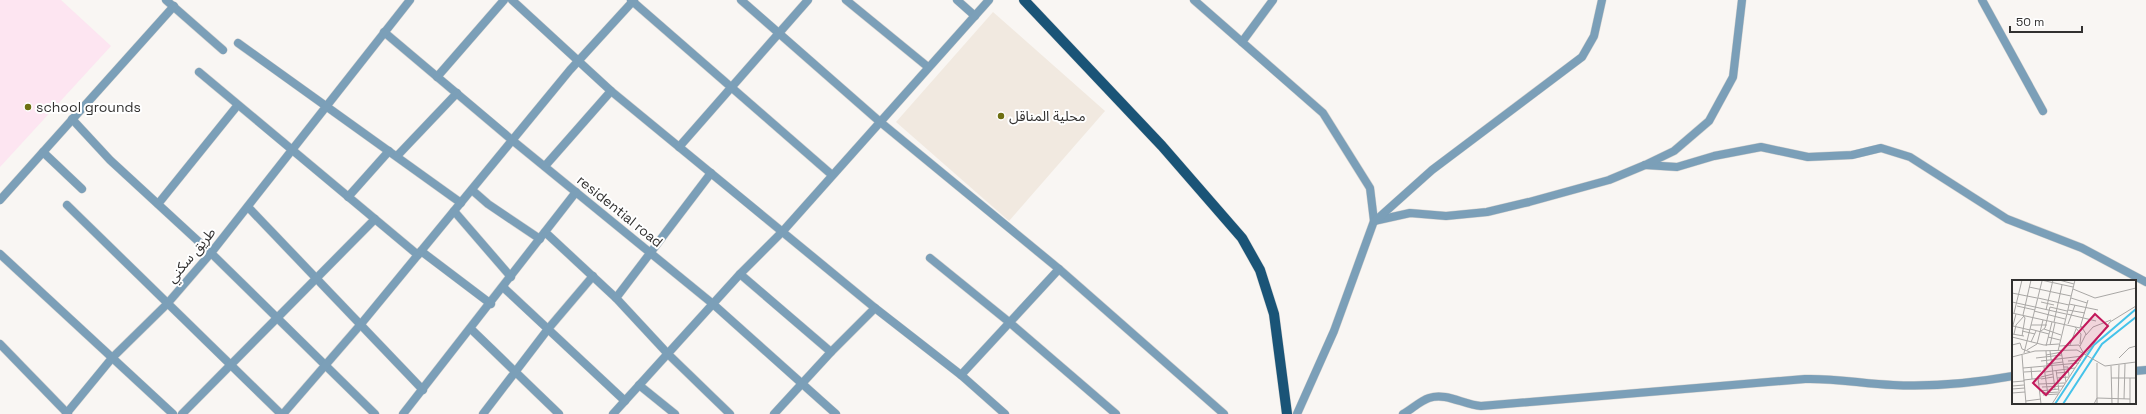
<svg xmlns="http://www.w3.org/2000/svg" width="2146" height="414" viewBox="0 0 2146 414" font-family="'Space Grotesk','Noto Sans Arabic',sans-serif">
  <style>
    .built { fill: #f1e9e0 }
    .education { fill: #fde5f1 }
    .lines { fill: none; stroke-linecap: round; stroke-linejoin: round }
    .minor-casing { stroke: #d5d3d0; stroke-width: 9 }
    .primary-casing { stroke: #d5d3d0; stroke-width: 11 }
    .minor { stroke: #7b9fb8; stroke-width: 8 }
    .primary { stroke: #1a5477; stroke-width: 10 }
    .poi-dot { fill: #6e6f12; stroke: #fff; stroke-width: 1.5 }
    .labels { text-anchor: middle; stroke-width: 4; stroke-linejoin: round; paint-order: stroke }
    .poi-label { font-size: 14px; fill: #323130; stroke: #fff; text-anchor: start }
    .street-label { font-size: 14px; fill: #323130; stroke: #fff }
    .inset-river { fill: none; stroke: #45c3ea; stroke-width: 2 }
    .inset-road { fill: none; stroke: #a9a7a5; stroke-width: 1 }
    .view { fill: #c2185b; fill-opacity: 0.15; stroke: #c2185b; stroke-width: 2 }
    .inset-edge { fill: none; stroke: #323130; stroke-width: 2 }
  </style>
  <rect width="100%" height="100%" fill="#f9f6f3"/>
  <!-- built -->
  <polygon class="built" points="993,12 1105,111 1009,221 896,122"/>
  <!-- education -->
  <polygon class="education" points="0,0 61,0 111,46 0,167"/>
  <g class="lines">
    <defs>
      <g id="minor">
        <polyline points="166,0 223,50"/>
        <polyline points="512,0 611,91 875,308 961,375 1005,414"/>
        <polyline points="631,0 832,175"/>
        <polyline points="741,0 879,121 1059,269 1224,414"/>
        <polyline points="846,0 928,67"/>
        <polyline points="957,0 975,16"/>
        <polyline points="1194,0 1323,113 1370,188 1374,221 1334,331 1297,414"/>
        <polyline points="1982,0 2043,111"/>
        <polyline points="384,32 512,140 713,304 836,414"/>
        <polyline points="1242,42 1273,0"/>
        <polyline points="238,43 461,203"/>
        <polyline points="199,72 418,255"/>
        <polyline points="437,77 504,0"/>
        <polyline points="72,119 110,160 211,253 375,414"/>
        <polyline points="679,147 808,0"/>
        <polyline points="43,152 82,189"/>
        <polyline points="397,156 457,93"/>
        <polyline points="1645,165 1677,167 1714,156 1761,147 1808,157 1852,155 1881,148 1910,157 2007,219 2082,248 2146,282"/>
        <polyline points="545,166 611,91"/>
        <polyline points="472,190 488,204 540,239"/>
        <polyline points="348,197 389,151"/>
        <polyline points="0,200 174,6"/>
        <polyline points="158,204 237,106"/>
        <polyline points="67,205 281,414"/>
        <polyline points="248,207 423,390"/>
        <polyline points="454,211 511,277"/>
        <polyline points="1374,221 1410,213 1446,216 1487,212 1529,202 1609,180 1645,165 1674,151 1709,121 1733,77 1742,0"/>
        <polyline points="1375,221 1432,170 1582,57 1594,36 1602,0"/>
        <polyline points="545,232 616,298 668,354 730,414"/>
        <polyline points="421,251 491,304"/>
        <polyline points="0,254 173,414"/>
        <polyline points="930,258 1009,322 1116,414"/>
        <polyline points="740,274 831,352 774,414"/>
        <polyline points="503,287 625,401"/>
        <polyline points="616,298 711,173"/>
        <polyline points="471,329 559,414"/>
        <polyline points="0,344 68,414"/>
        <polyline points="831,352 875,308"/>
        <polyline points="2135,371 2146,370"/>
        <polyline points="961,375 1059,269"/>
        <polyline points="639,385 675,414"/>
        <polyline points="66,414 112,358 167,304 211,253 410,0"/>
        <polyline points="182,414 375,219"/>
        <polyline points="283,414 361,324 570,70 634,0"/>
        <polyline points="403,414 576,192"/>
        <polyline points="483,414 548,329 593,276"/>
        <polyline points="613,414 740,274 783,231 989,0"/>
        <path d="M1403,414C1412,409 1420,401 1429,398C1446,392 1464,405 1481,406L1805,379C1835,378 1864,384 1893,385C1933,387 1974,383 2013,376"/>
      </g>
      <polyline id="primary" points="1024,0 1162,146 1242,238 1260,270 1274,314 1287,414"/>
    </defs>
    <!-- minor casing -->
    <use href="#minor" class="minor-casing"/>
    <!-- primary casing -->
    <use href="#primary" class="primary-casing"/>
    <!-- minor -->
    <use href="#minor" class="minor"/>
    <!-- primary -->
    <use href="#primary" class="primary"/>
  </g>
  <!-- markers -->
  <g class="poi-dot">
    <circle cx="28" cy="107" r="4"/>
    <circle cx="1001" cy="116" r="4"/>
  </g>
  <g class="labels">
    <!-- poi labels -->
    <g class="poi-label">
      <text x="36" y="112">school grounds</text>
      <text x="1009" y="121">محلية المناقل</text>
    </g>
    <!-- street labels -->
    <g class="street-label">
      <text transform="translate(620 211) rotate(39)" y="5">residential road</text>
      <text transform="translate(191 255) rotate(-50)" y="5">طريق سكني</text>
    </g>
  </g>
  <!-- overview -->
  <g transform="translate(2012 280)">
    <rect width="124" height="124" fill="#f9f6f3"/>
    <path class="inset-river" d="M43,124L82,65L124,29M51,124L90,64L124,37"/>
    <path class="inset-road" d="M29,0L61,7M47,0L62,4M17,7L59,16M61,9L83,18L124,8M0,13L25,18M26,18L57,25M59,18L75,23M0,22L23,27M29,22L42,25M57,24L86,30M5,26L23,30M23,27L54,34M34,30L41,0M56,30L73,33M22,31L53,39M0,33L68,48L76,20M2,33L10,0M55,34L84,41M11,35L19,0M42,42L50,5M56,44L63,25M19,45H35M1,46L18,50M63,47L69,54L68,64M0,49L4,34M18,49L37,54M32,49L49,55M10,51L23,54M29,51L33,48L38,27L55,31M0,54L12,56M2,54L4,45L12,36M74,55L81,47L99,40M10,56L13,38L11,35M0,57L32,65L47,64M36,57L48,60M19,62L24,51M0,65L8,63L10,69L18,72M38,65L43,43M58,65L64,49M34,66L40,42M68,66L74,54L69,46M15,70L25,64L31,40M49,70L54,102M34,71L35,87M38,71L43,109M46,71L63,0M12,73L30,1M34,75L50,72M73,75L98,42L124,26M0,77L23,71L65,70L93,86L124,82M24,78L50,75M107,78L117,68L124,66M29,81L71,76M56,81L69,80M35,84L51,82M99,86L100,124M19,87L20,99M32,87L36,115M52,87H56L57,96M11,88L67,83M44,90L47,111M12,92L29,91M33,92L63,88M44,93L57,92M29,97L41,94M26,98L29,124M45,98L57,97M99,98H124M29,99L41,97M0,102L12,101L10,75M27,104L53,103M0,106L12,105M30,107L52,106M0,109L13,108M28,111L47,109M0,113L13,112M30,113L47,112M31,115L46,114M112,119L113,84M14,121L29,119M14,124L12,100L29,98M40,124L72,74L67,65L47,66M82,124L85,118L118,119M85,124V83M106,124L107,85M118,124V98"/>
    <path class="view" d="M83,34L96,46L34,115L21,103Z"/>
    <rect width="124" height="124" class="inset-edge"/>
  </g>
  <!-- scale -->
  <path d="M2010 26v6h72v-6" fill="none" stroke="#323130" stroke-width="2"/>
  <text x="2016" y="26" font-size="12" fill="#323130" stroke="#ffffff" stroke-width="3" paint-order="stroke">50 m</text>
</svg>
